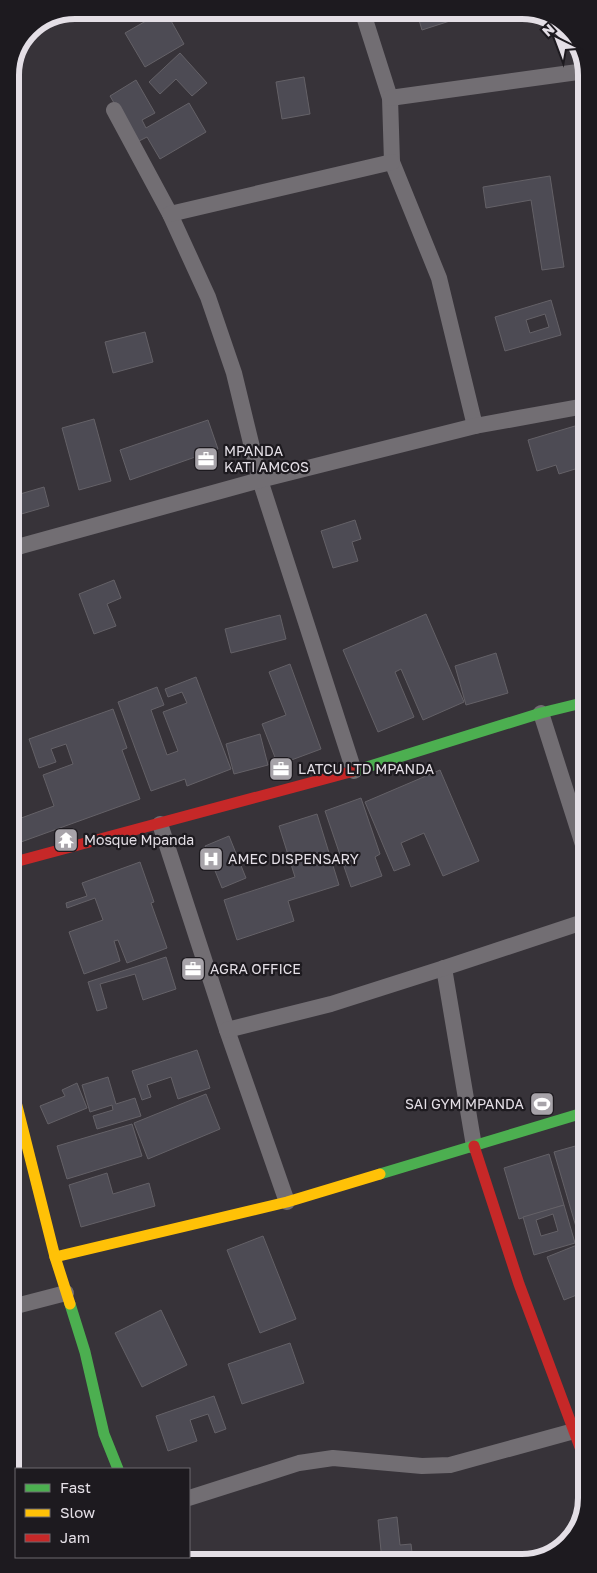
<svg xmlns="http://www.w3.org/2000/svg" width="597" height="1573" viewBox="0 0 597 1573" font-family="'Golos Text',sans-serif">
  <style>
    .building { fill: #4d4b54; stroke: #646167; fill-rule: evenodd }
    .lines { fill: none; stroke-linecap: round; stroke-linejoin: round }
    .street { stroke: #726e73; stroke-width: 16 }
    .fast { stroke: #4caf50; stroke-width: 11 }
    .slow { stroke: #ffc107; stroke-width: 11 }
    .jam { stroke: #c62828; stroke-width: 11 }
    .labels { text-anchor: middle; stroke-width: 4.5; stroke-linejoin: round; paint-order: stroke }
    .poi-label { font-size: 14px; fill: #e4dfe6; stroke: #1d1a1f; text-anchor: start }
    .rim { fill: none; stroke: #e4dfe6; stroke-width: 6 }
  </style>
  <rect width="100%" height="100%" fill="#373339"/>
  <!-- building -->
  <g class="building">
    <polygon points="165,10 184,44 145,67 125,33"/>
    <polygon points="416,10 457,10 459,18 422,30"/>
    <polygon points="546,17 562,24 564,26 547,28"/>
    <polygon points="180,53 207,83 192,96 176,79 160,94 149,82"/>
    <polygon points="304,77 310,114 282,119 276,82"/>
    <polygon points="136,80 155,113 142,120 146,128 189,103 206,132 160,159 147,137 137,142 110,96"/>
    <polygon points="550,176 564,267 542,270 531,200 486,208 483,187"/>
    <path d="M551,300L561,335L505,351L495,317ZM545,314L549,327L530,333L526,320Z"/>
    <polygon points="145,332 153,362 113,373 105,342"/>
    <polygon points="94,419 111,481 79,490 62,428"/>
    <polygon points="208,420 218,449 130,480 120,450"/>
    <polygon points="585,423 585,466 559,474 556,465 537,471 528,440"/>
    <polygon points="13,470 20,494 44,487 49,506 11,517 11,471"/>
    <polygon points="355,520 361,539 352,542 358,561 333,568 321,531"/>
    <polygon points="114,580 121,598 107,604 116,626 94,634 79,594"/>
    <polygon points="426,614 464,702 423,720 401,669 395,672 414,717 378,732 343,650"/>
    <polygon points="280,615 286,639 231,653 225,629"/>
    <polygon points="496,653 508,693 466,705 455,666"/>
    <polygon points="290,664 321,749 278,765 262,724 286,715 269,672"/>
    <polygon points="196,677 231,769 187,786 185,779 151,791 118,702 157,687 164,705 151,710 167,755 178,751 163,712 187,703 182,692 168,697 165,689"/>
    <polygon points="113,709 127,748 122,750 140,799 21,842 13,821 54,806 43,775 73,764 66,744 51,749 56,762 39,768 29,739"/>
    <polygon points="260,734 268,765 234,774 226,744"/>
    <polygon points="440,770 479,861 443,876 424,833 401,843 410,865 394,871 365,802"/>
    <polygon points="361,798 380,854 375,857 382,876 351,887 325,811"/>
    <polygon points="317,814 339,885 288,901 294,921 237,940 224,900 295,877 279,826"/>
    <polygon points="229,836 246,878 222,888 205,846"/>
    <polygon points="140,862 154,902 151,903 167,948 127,963 118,940 114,941 120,961 84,974 69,932 103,920 95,898 67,908 66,903 87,896 82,883"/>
    <polygon points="166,957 176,989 143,1000 135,974 100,984 107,1008 97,1011 88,982"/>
    <polygon points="197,1050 210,1088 178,1099 171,1077 147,1085 151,1097 142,1100 132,1071"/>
    <polygon points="108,1077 116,1104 135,1098 141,1116 97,1129 93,1116 113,1110 112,1105 90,1112 82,1085"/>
    <polygon points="77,1083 87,1108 48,1124 40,1106 65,1096 62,1090"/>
    <polygon points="206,1094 220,1129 148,1159 134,1123"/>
    <polygon points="132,1124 142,1156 67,1179 57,1146"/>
    <polygon points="586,1143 587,1208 584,1209 587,1219 587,1234 579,1237 554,1152"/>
    <polygon points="549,1154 564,1205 519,1219 504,1168"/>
    <polygon points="107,1173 113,1194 149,1183 155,1206 81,1227 69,1185"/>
    <path d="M564,1205L575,1243L534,1255L523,1217ZM553,1214L558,1231L541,1236L536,1220Z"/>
    <polygon points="263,1236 296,1319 260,1333 227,1250"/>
    <polygon points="587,1241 587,1256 578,1258 584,1273 587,1271 587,1291 564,1300 547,1257"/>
    <polygon points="161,1310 187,1365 142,1387 115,1333"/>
    <polygon points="290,1343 304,1383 242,1404 228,1364"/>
    <polygon points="214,1396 226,1429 215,1433 208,1414 190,1420 197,1441 168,1451 156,1416"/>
    <polygon points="397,1517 400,1545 411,1544 413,1561 382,1561 378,1520"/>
  </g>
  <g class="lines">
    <!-- street -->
    <g class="street">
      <polyline points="362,10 390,98 392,162 439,278 475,426"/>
      <polyline points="390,98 585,71"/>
      <polyline points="114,110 170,214 208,297 234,373 260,480 354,771"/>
      <polyline points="170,214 392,162"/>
      <polyline points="11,550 21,546 260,480 475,426 585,406"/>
      <polyline points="541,713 586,854"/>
      <polyline points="160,824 227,1030 287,1202"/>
      <polyline points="444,968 474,1146"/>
      <polyline points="227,1030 331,1004 444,968 586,921"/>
      <polyline points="12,1307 66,1293"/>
      <polyline points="189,1498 299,1463 333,1458 422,1466 450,1465 574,1431"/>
      <polyline points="137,1563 137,1557"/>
    </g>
    <!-- fast -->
    <g class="fast">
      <polyline points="354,771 541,713 586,702"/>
      <polyline points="380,1174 586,1112"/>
      <polyline points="70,1304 85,1352 104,1434 118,1469"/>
    </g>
    <!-- slow -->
    <g class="slow">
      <polyline points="12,1086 55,1257 70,1304"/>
      <polyline points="55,1257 287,1202 380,1174"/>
      <polyline points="165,1557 168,1562"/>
    </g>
    <!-- jam -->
    <g class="jam">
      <polyline points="11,863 354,771"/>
      <polyline points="474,1146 519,1284 587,1466"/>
    </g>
  </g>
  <!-- icons -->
  <defs>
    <symbol id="office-square" viewBox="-11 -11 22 22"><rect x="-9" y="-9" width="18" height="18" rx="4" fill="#a7a3a9" stroke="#1d1a1f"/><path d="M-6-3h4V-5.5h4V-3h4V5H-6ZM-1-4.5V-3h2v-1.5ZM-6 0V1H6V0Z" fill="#fff"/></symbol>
    <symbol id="temple-square" viewBox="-11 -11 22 22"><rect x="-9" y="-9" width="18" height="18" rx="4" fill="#a7a3a9" stroke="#1d1a1f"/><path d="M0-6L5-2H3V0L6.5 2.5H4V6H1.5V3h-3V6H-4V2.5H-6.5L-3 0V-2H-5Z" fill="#fff"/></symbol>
    <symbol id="hospital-square" viewBox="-11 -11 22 22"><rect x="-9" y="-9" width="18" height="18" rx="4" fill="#a7a3a9" stroke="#1d1a1f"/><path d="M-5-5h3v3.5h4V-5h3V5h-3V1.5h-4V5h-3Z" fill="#fff"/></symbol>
    <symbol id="stadium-square" viewBox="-11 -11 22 22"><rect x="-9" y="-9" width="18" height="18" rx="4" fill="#a7a3a9" stroke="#1d1a1f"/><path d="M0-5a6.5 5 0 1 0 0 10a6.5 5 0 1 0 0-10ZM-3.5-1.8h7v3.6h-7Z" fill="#fff"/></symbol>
  </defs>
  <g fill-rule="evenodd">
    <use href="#office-square" x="192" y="445" width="28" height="28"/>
    <use href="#office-square" x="267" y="755" width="28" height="28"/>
    <use href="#temple-square" x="52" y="826" width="28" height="28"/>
    <use href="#hospital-square" x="197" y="845" width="28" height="28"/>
    <use href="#office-square" x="179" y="955" width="28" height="28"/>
    <use href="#stadium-square" x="528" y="1090" width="28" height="28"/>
  </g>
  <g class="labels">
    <!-- poi labels -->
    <g class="poi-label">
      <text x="224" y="456">MPANDA<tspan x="224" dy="16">KATI AMCOS</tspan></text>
      <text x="298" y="774">LATCU LTD MPANDA</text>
      <text x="84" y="845">Mosque Mpanda</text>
      <text x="228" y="864">AMEC DISPENSARY</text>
      <text x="210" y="974">AGRA OFFICE</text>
      <text x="524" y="1109" text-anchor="end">SAI GYM MPANDA</text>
    </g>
  </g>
  <!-- crop -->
  <path d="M0 0H597V1573H0ZM75 19H522A56 56 0 0 1 578 75V1498A56 56 0 0 1 522 1554H75A56 56 0 0 1 19 1498V75A56 56 0 0 1 75 19Z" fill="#1d1a1f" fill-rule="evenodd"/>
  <path class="rim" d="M75 19H522A56 56 0 0 1 578 75V1498A56 56 0 0 1 522 1554H75A56 56 0 0 1 19 1498V75A56 56 0 0 1 75 19Z"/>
  <!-- legend -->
  <rect x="15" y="1468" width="175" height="90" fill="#1d1a1f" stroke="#6d696f"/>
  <rect x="25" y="1484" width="25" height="8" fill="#4caf50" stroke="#6d696f"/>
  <text x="60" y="1493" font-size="15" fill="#e4dfe6">Fast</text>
  <rect x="25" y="1509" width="25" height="8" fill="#ffc107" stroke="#6d696f"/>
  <text x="60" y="1518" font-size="15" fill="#e4dfe6">Slow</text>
  <rect x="25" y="1534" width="25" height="8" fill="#c62828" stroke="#6d696f"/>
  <text x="60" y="1543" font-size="15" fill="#e4dfe6">Jam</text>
  <!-- north arrow -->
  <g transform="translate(557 40) rotate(318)" stroke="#1d1a1f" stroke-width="4" paint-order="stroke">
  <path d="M0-4L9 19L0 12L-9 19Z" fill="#e4dfe6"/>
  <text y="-8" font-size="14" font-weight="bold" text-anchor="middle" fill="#e4dfe6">N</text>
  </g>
</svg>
